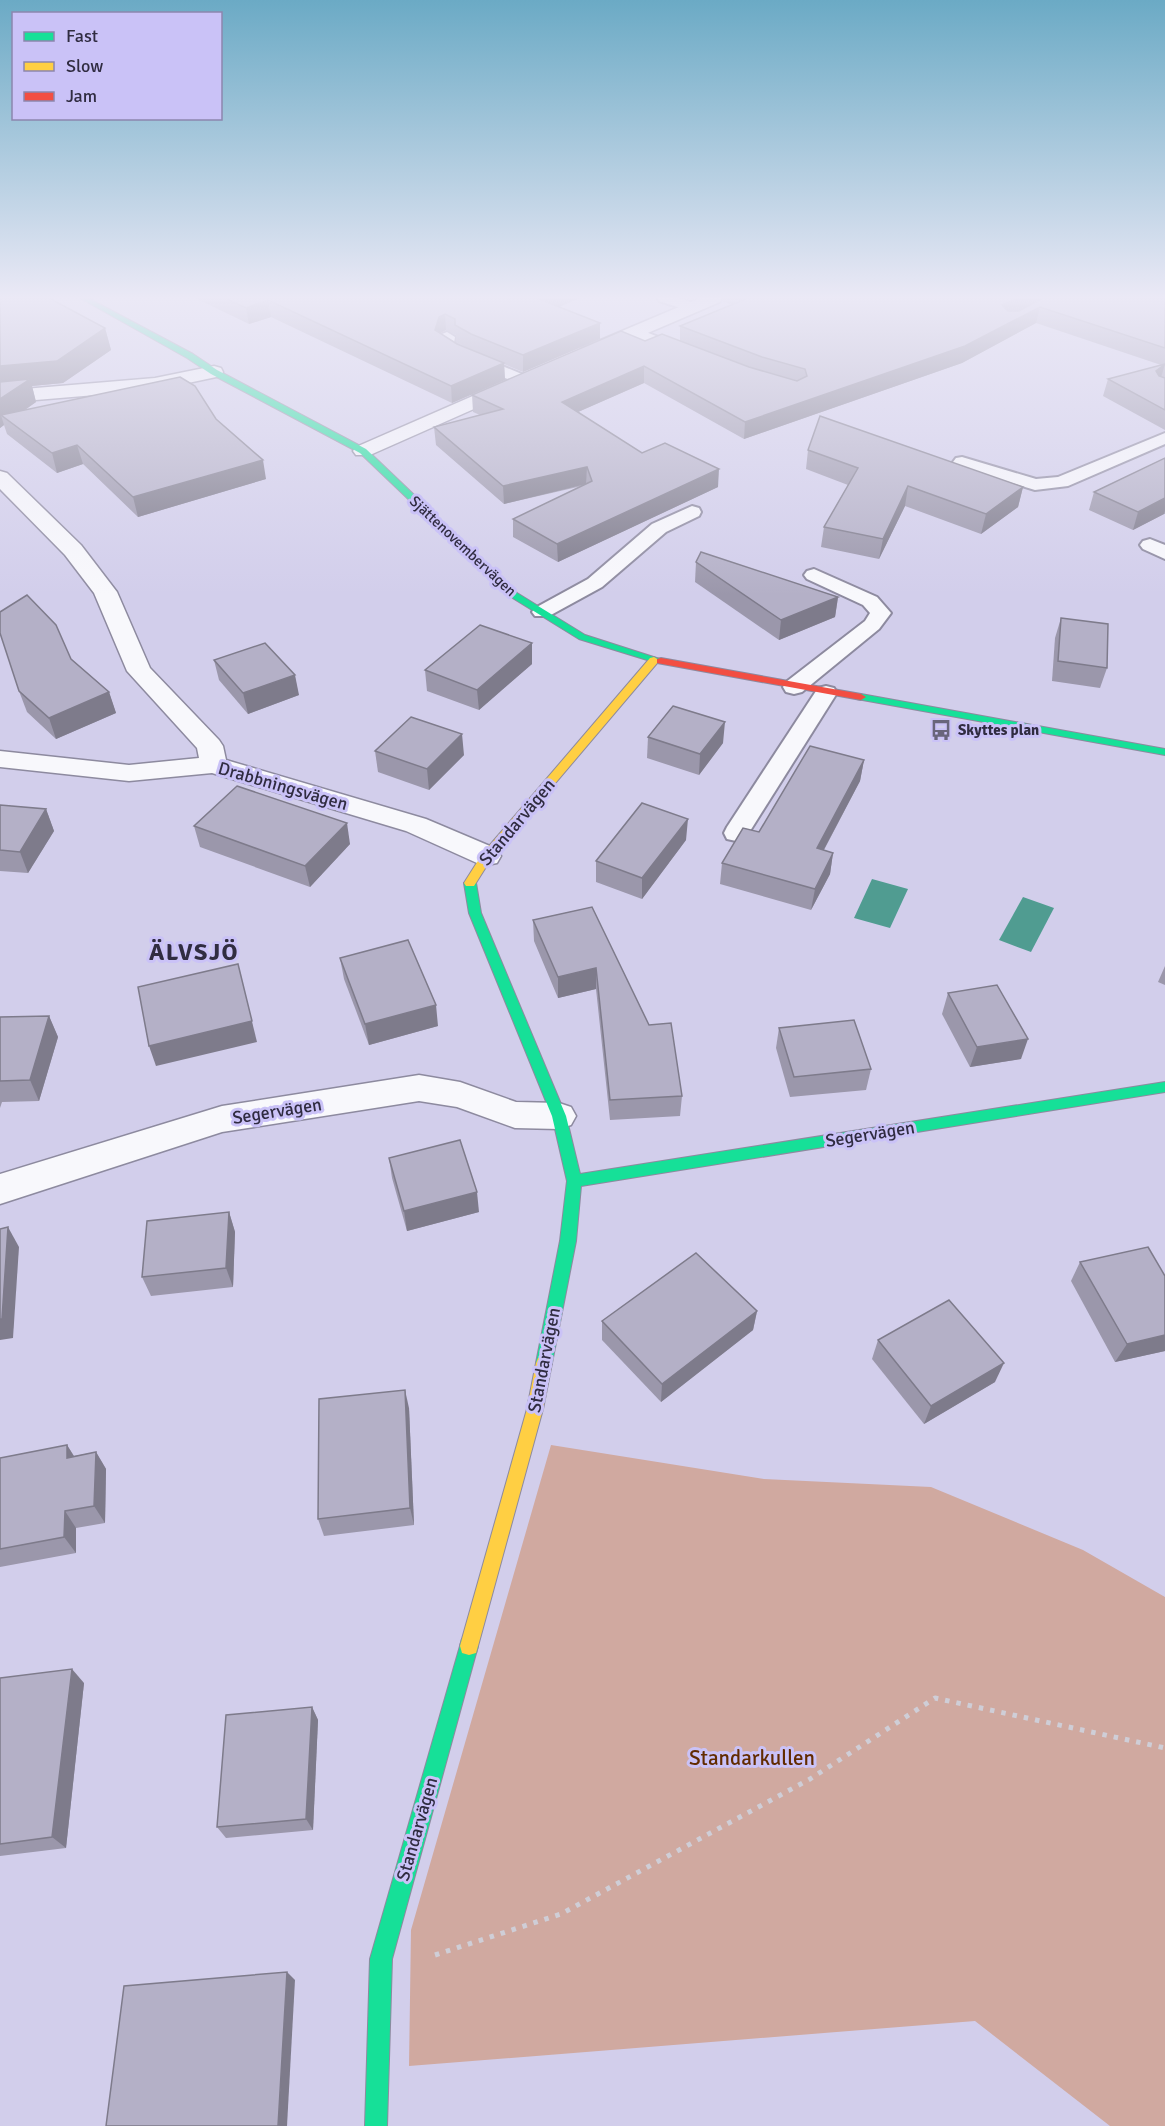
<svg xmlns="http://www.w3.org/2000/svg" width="1165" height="2126" viewBox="0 0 1165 2126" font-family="Signika,sans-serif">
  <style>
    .green { fill: #d0a9a0 }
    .water { fill: #509c91 }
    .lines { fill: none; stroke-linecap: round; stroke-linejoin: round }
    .lane-casing { stroke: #8d8a9f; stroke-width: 4 }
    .street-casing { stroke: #8d8a9f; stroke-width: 3 }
    .fast-casing { stroke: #8d8a9f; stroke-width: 2 }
    .slow-casing { stroke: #8d8a9f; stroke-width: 2 }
    .jam-casing { stroke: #8d8a9f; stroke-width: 2 }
    .path { stroke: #cfced7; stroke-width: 5; stroke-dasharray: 4.5 7; stroke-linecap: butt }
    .lane { fill: #f8f8fc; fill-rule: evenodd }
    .street { fill: #f8f8fc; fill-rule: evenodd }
    .fast { fill: #16e098; fill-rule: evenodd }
    .slow { fill: #ffcf43; fill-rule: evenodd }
    .jam { fill: #f24e42; fill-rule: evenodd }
    .wall { fill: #9b97ab; fill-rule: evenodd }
    .shaded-wall { fill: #7e7b8b }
    .building { fill: #b4b0c7; stroke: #7e7b8b; stroke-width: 1.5 }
    .labels { text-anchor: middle; stroke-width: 6; stroke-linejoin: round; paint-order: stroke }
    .far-street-label { font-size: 15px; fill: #302c41; stroke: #cac2f7 }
    .far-poi-label { font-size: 15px; font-weight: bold; fill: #302c41; stroke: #cac2f7; text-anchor: start }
    .street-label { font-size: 18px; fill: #302c41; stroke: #cac2f7 }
    .near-park-label { font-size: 21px; fill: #622b00; stroke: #cac2f7 }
    .district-label { font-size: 24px; font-weight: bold; letter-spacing: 1.5px; fill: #302c41; stroke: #cac2f7 }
  </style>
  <rect width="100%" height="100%" fill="#d2ceeb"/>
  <!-- green -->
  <polygon class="green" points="551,1445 764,1479 931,1487 1083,1550 1165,1597 1165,2126 1110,2126 975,2021 409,2066 411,1930"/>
  <!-- water -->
  <g class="water">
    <polygon points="872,879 908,889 890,928 854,918"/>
    <polygon points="1023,897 1054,908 1031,952 999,940"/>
  </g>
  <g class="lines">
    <defs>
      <g id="lane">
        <path d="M657,298C670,297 687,297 697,307L690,311L659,301Z"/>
        <polygon points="633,327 692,350 694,353 686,358 680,356 628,335 625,332"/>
        <polygon points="447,332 455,337 454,343 471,353 529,377 531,380 523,385 517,383 459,359 438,345 442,334"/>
        <polygon points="1165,433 1165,444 1068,486 1035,490 956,466 953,462 956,458 962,457 1036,479 1058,477"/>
        <polygon points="692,506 699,508 701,512 699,516 666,532 602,587 549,616 535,616 532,612 535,608 588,579 652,524"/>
        <polygon points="1150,539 1165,545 1165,559 1143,549 1140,545 1143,541"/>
        <polygon points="814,569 877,597 891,613 879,629 802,692 794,694 786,692 783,687 786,682 865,621 870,613 863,605 807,579 804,575 807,571"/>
        <polygon points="826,686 834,688 837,693 745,839 736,841 727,839 724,833 727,827 818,688"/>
      </g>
      <g id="street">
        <polygon points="700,298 722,298 720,302 594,356 582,356 579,352 582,348"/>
        <polygon points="214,366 221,368 223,372 221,376 155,390 0,403 0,391 155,378"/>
        <polygon points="514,378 521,380 523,384 521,388 370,455 356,455 353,451 356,447"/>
        <polygon points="0,471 7,473 81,545 117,592 150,668 219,740 223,746 226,760 426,819 497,849 501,856 497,863 487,865 477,863 406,831 212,773 129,781 0,767 0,751 129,765 199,758 197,748 127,671 94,593 65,555 0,489"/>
        <polygon points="419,1075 460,1082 516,1102 559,1103 571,1107 576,1116 571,1125 559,1129 515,1128 457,1107 419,1101 222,1132 0,1204 0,1174 222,1106"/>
      </g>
      <g id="fast">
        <polygon points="80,298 88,298 193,354 217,370 366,449 517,593 585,635 666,661 665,663 657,663 579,639 511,597 360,453 211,374 187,358"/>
        <polygon points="861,694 1165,749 1165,755 857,699 856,697"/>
        <polygon points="470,879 476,883 481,913 566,1116 580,1174 1165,1082 1165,1092 581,1186 576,1241 552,1363 550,1368 544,1370 538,1368 536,1363 560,1241 567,1181 552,1116 469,913 464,883"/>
        <polygon points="469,1637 476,1639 478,1646 392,1959 387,2126 365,2126 370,1959 460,1646 462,1639"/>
      </g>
      <g id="slow">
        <polygon points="654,657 659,660 658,662 491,859 474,886 466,886 464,883 483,853 650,658"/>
        <polygon points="544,1356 550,1358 552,1363 543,1409 478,1646 476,1653 469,1655 462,1653 460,1646 527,1409 536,1363 538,1358"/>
      </g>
      <polygon id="jam" points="661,658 861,694 866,697 861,700 657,663 657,659"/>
    </defs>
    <!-- lane casing -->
    <use href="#lane" class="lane-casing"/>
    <!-- street casing -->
    <use href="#street" class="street-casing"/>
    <!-- fast casing -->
    <use href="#fast" class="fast-casing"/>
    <!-- slow casing -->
    <use href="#slow" class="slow-casing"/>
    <!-- jam casing -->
    <use href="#jam" class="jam-casing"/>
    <!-- path -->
    <polyline class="path" points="435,1955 561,1914 810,1779 935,1698 1165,1748"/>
    <!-- lane -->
    <use href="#lane" class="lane"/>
    <!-- street -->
    <use href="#street" class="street"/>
    <!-- fast -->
    <use href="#fast" class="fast"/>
    <!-- slow -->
    <use href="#slow" class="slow"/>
    <!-- jam -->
    <use href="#jam" class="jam"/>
  </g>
  <!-- wall -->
  <g class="wall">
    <polygon points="0,298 105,328 111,350 63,383 32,386 36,402 25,410 216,419 266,479 138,517 83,464 57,473 7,434 4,425 0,428"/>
    <path d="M195,298H580L559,307L600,323V339L523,372L504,364L505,380L452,403L271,317L249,324ZM446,330L456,335V342L469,349L457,344L440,333Z"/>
    <polygon points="723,298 1042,298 1019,311 1043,298 1165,298 1165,430 1103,396 1108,379 1161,365 1036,323 962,363 744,439 644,383 578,412 642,453 718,487 558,562 513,537 513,519 582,486 504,504 436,445 434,427 480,415 473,412 472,395 645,341 680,341 680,326 732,305 723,301"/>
    <polygon points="808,450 1023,487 1018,507 981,534 905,506 879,559 821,547 824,527 848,485 806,469"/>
    <polygon points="1165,458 1165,514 1164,514 1133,530 1089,510 1094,492"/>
    <polygon points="696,562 838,597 835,617 779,640 695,582"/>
    <polygon points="1061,618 1107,668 1100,688 1052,681 1055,638"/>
    <polygon points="71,659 109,692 116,713 56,739 27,712 19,691"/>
    <polygon points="214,660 299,695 248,714 219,680"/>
    <polygon points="532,664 479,710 427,691 425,670"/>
    <polygon points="648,737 723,743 699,775 647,758"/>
    <polygon points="375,751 464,755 429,790 378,772"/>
    <polygon points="864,760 860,781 824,850 833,853 830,874 811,910 720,884 722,863 759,832"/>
    <polygon points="0,805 46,809 54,831 28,873 0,871"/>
    <polygon points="194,826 350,844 310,887 200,847"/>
    <polygon points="686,840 642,899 596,882 596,861"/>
    <polygon points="592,907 682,1096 680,1116 610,1120 596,989 558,998 534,941 533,920"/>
    <polygon points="340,958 438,1026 369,1045 344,979"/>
    <polygon points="1165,966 1165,985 1158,982"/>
    <polygon points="948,993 1021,1059 970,1067 942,1014"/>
    <polygon points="49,1016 58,1037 39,1101 2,1102 0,1108 0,1017"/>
    <polygon points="779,1028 871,1069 866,1090 790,1097 776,1048"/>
    <polygon points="389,1158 479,1212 407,1231 392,1178"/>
    <polygon points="229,1212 235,1232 233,1287 151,1296 142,1277"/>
    <polygon points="1080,1262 1165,1276 1165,1351 1115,1362 1071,1281"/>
    <polygon points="757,1311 753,1330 661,1402 602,1340 602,1321"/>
    <polygon points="878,1340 995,1382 924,1424 872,1359"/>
    <polygon points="409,1408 414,1525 324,1536 318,1519"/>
    <polygon points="67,1445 74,1456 96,1452 106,1469 105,1523 76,1528 76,1553 0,1567 0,1458"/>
    <polygon points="0,1678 84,1683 66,1848 0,1856"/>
    <polygon points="312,1707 318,1720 313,1830 226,1838 217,1827"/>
  </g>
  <!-- shaded-wall -->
  <g class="shaded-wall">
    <polygon points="542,298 580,298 539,315 539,299"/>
    <polygon points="1017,298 1042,298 999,322 1002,305"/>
    <polygon points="268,300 271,317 249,324 246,308"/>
    <polygon points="1040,307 1036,323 962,363 744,439 745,422"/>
    <polygon points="445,314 446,330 440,333 435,330 439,317"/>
    <polygon points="600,323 600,339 523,372 523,355"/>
    <polygon points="105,328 111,350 63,383 32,386 36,402 9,421 1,415 4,425 0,428 0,366"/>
    <polygon points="504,363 505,380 452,403 451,386"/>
    <polygon points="1165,364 1160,381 1156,371"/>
    <polygon points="644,366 644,383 562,419 562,402"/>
    <polygon points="77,445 83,464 57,473 52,453"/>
    <polygon points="263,460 266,479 138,517 133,497"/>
    <polygon points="587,467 586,484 504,504 503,486"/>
    <polygon points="719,469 718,487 558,562 557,544"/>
    <polygon points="908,486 905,506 879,559 883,539"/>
    <polygon points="1023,487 1018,507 981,534 986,514"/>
    <polygon points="1165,498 1165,511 1164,514 1133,530 1138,512"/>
    <polygon points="838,597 835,617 779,640 781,620"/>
    <polygon points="532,643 532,664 479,710 477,690"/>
    <polygon points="295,675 299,695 248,714 243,693"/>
    <polygon points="109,692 116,713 56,739 49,718"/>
    <polygon points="725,722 723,743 699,775 700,754"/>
    <polygon points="462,734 464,755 429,790 427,769"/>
    <polygon points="864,760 860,781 813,870 817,848"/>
    <polygon points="46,809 54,831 28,873 20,852"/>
    <polygon points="688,819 686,840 642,899 642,878"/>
    <polygon points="347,823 350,844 310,887 305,866"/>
    <polygon points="833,853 830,874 811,910 815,889"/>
    <polygon points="238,964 257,1042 156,1066 149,1046"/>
    <polygon points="596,968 596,989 558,998 558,977"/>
    <polygon points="436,1005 438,1026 369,1045 365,1024"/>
    <polygon points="49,1016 58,1037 39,1101 30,1080"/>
    <polygon points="1028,1039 1021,1059 970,1067 977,1047"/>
    <polygon points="477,1192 479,1212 407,1231 404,1211"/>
    <polygon points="229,1212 235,1232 233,1287 226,1268"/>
    <polygon points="8,1227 19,1247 13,1338 0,1340 0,1319"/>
    <polygon points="757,1311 753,1330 661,1402 662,1384"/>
    <polygon points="1165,1335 1165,1351 1115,1362 1127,1344"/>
    <polygon points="1004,1363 995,1382 924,1424 931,1406"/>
    <polygon points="405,1390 409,1408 414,1525 410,1508"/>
    <polygon points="67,1445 78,1463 67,1458"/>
    <polygon points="96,1452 106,1469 105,1523 94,1506"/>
    <polygon points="65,1511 76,1528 76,1553 64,1537"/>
    <polygon points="72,1669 84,1683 66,1848 52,1837"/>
    <polygon points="312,1707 318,1720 313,1830 306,1819"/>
    <polygon points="287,1972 295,1980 287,2126 278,2126"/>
  </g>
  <!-- building -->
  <g class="building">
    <polygon points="0,298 49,298 105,328 57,361 0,366"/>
    <polygon points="225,298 542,298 539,299 600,323 523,355 471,334 455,325 455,319 445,314 439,317 435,330 457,344 504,363 451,386 268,300 246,308"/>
    <polygon points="748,298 1017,298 1002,305 1008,311 1019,311 1043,298 1165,298 1165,348 1040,307 965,346 745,422 644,366 562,402 642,453 665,443 719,469 557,544 513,519 592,481 587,467 503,486 434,427 503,409 472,395 621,331 645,341 662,334 749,367 797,381 807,376 805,369 762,357 680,326"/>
    <polygon points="1165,364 1156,371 1159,376 1165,378 1165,410 1108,379"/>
    <polygon points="180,377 195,386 216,419 263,460 133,497 77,445 52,453 1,415"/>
    <polygon points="30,379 0,399 0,382"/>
    <polygon points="820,416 1023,487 986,514 908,486 883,539 824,527 858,468 808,450"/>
    <polygon points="1165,458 1165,498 1138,512 1094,492"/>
    <polygon points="701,552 838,597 781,620 696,562"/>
    <polygon points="27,595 56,625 71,659 109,692 49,718 19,691 0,633 0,612"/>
    <polygon points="1061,618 1108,624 1107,668 1058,661"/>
    <polygon points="480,625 532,643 477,690 425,670"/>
    <polygon points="265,643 295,675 243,693 214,660"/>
    <polygon points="673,706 725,722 700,754 648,737"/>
    <polygon points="411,717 462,734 427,769 375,751"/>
    <polygon points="810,746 864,760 817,848 833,853 815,889 722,863 743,828 759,832"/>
    <polygon points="237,786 347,823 305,866 194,826"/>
    <polygon points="642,803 688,819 642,878 596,861"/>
    <polygon points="0,805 46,809 20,852 0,850"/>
    <polygon points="592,907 649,1025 671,1023 682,1096 610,1100 596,968 558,977 533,920"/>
    <polygon points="408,940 436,1005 365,1024 340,958"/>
    <polygon points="238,964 252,1021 149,1046 138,987"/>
    <polygon points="997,985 1028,1039 977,1047 948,993"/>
    <polygon points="49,1016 30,1080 0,1081 0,1017"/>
    <polygon points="854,1020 871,1069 794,1077 779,1028"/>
    <polygon points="460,1140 477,1192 404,1211 389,1158"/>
    <polygon points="229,1212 226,1268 142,1277 147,1221"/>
    <polygon points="8,1227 2,1319 0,1319 0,1229"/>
    <polygon points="1148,1247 1165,1276 1165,1335 1127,1344 1080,1262"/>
    <polygon points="696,1253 757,1311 662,1384 602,1321"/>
    <polygon points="949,1300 1004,1363 931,1406 878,1340"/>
    <polygon points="405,1390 410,1508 318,1519 319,1399"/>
    <polygon points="67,1445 67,1458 96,1452 94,1506 65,1511 64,1537 0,1549 0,1458"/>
    <polygon points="72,1669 52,1837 0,1844 0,1678"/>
    <polygon points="312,1707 306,1819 217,1827 226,1715"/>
    <polygon points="287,1972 278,2126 106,2126 124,1986"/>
  </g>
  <!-- sky -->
  <linearGradient id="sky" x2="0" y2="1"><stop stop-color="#6baac5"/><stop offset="0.5" stop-color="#ebe9f6"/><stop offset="1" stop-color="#ebe9f6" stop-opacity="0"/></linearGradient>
  <rect width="1165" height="595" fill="url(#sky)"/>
  <!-- icons -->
  <defs>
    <symbol id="bus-bare" viewBox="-9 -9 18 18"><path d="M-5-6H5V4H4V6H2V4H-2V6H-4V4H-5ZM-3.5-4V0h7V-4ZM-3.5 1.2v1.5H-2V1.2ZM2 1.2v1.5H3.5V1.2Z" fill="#69657c" stroke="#cac2f7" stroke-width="2.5" paint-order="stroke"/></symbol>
  </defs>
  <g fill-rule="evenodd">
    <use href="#bus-bare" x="926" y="715" width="30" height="30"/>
  </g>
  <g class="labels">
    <!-- far-street labels -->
    <g class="far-street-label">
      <text transform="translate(463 546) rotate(43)" y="5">Sjättenovembervägen</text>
    </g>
    <!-- far-poi labels -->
    <g class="far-poi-label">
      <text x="958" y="735">Skyttes plan</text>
    </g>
    <!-- street labels -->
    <g class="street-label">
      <text transform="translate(283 786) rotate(16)" y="6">Drabbningsvägen</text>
      <text transform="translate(517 822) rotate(-50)" y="6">Standarvägen</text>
      <text transform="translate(277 1111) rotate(-9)" y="6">Segervägen</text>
      <text transform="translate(870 1134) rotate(-9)" y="6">Segervägen</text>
      <text transform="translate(544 1360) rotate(-79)" y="6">Standarvägen</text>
      <text transform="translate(417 1829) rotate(-74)" y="6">Standarvägen</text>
    </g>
    <!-- near-park labels -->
    <g class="near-park-label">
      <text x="752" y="1765">Standarkullen</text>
    </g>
    <!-- district labels -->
    <g class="district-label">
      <text x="194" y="960">ÄLVSJÖ</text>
    </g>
  </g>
  <!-- legend -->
  <rect x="12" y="12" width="210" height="108" fill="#cac2f7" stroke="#8c86ae" stroke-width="1.5"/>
  <rect x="24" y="32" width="30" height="9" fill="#16e098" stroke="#8c86ae" stroke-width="1.5"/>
  <text x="66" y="42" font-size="18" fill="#302c41">Fast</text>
  <rect x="24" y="62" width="30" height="9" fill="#ffcf43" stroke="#8c86ae" stroke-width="1.5"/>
  <text x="66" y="72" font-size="18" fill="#302c41">Slow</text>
  <rect x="24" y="92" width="30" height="9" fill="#f24e42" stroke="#8c86ae" stroke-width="1.5"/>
  <text x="66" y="102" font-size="18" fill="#302c41">Jam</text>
</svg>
